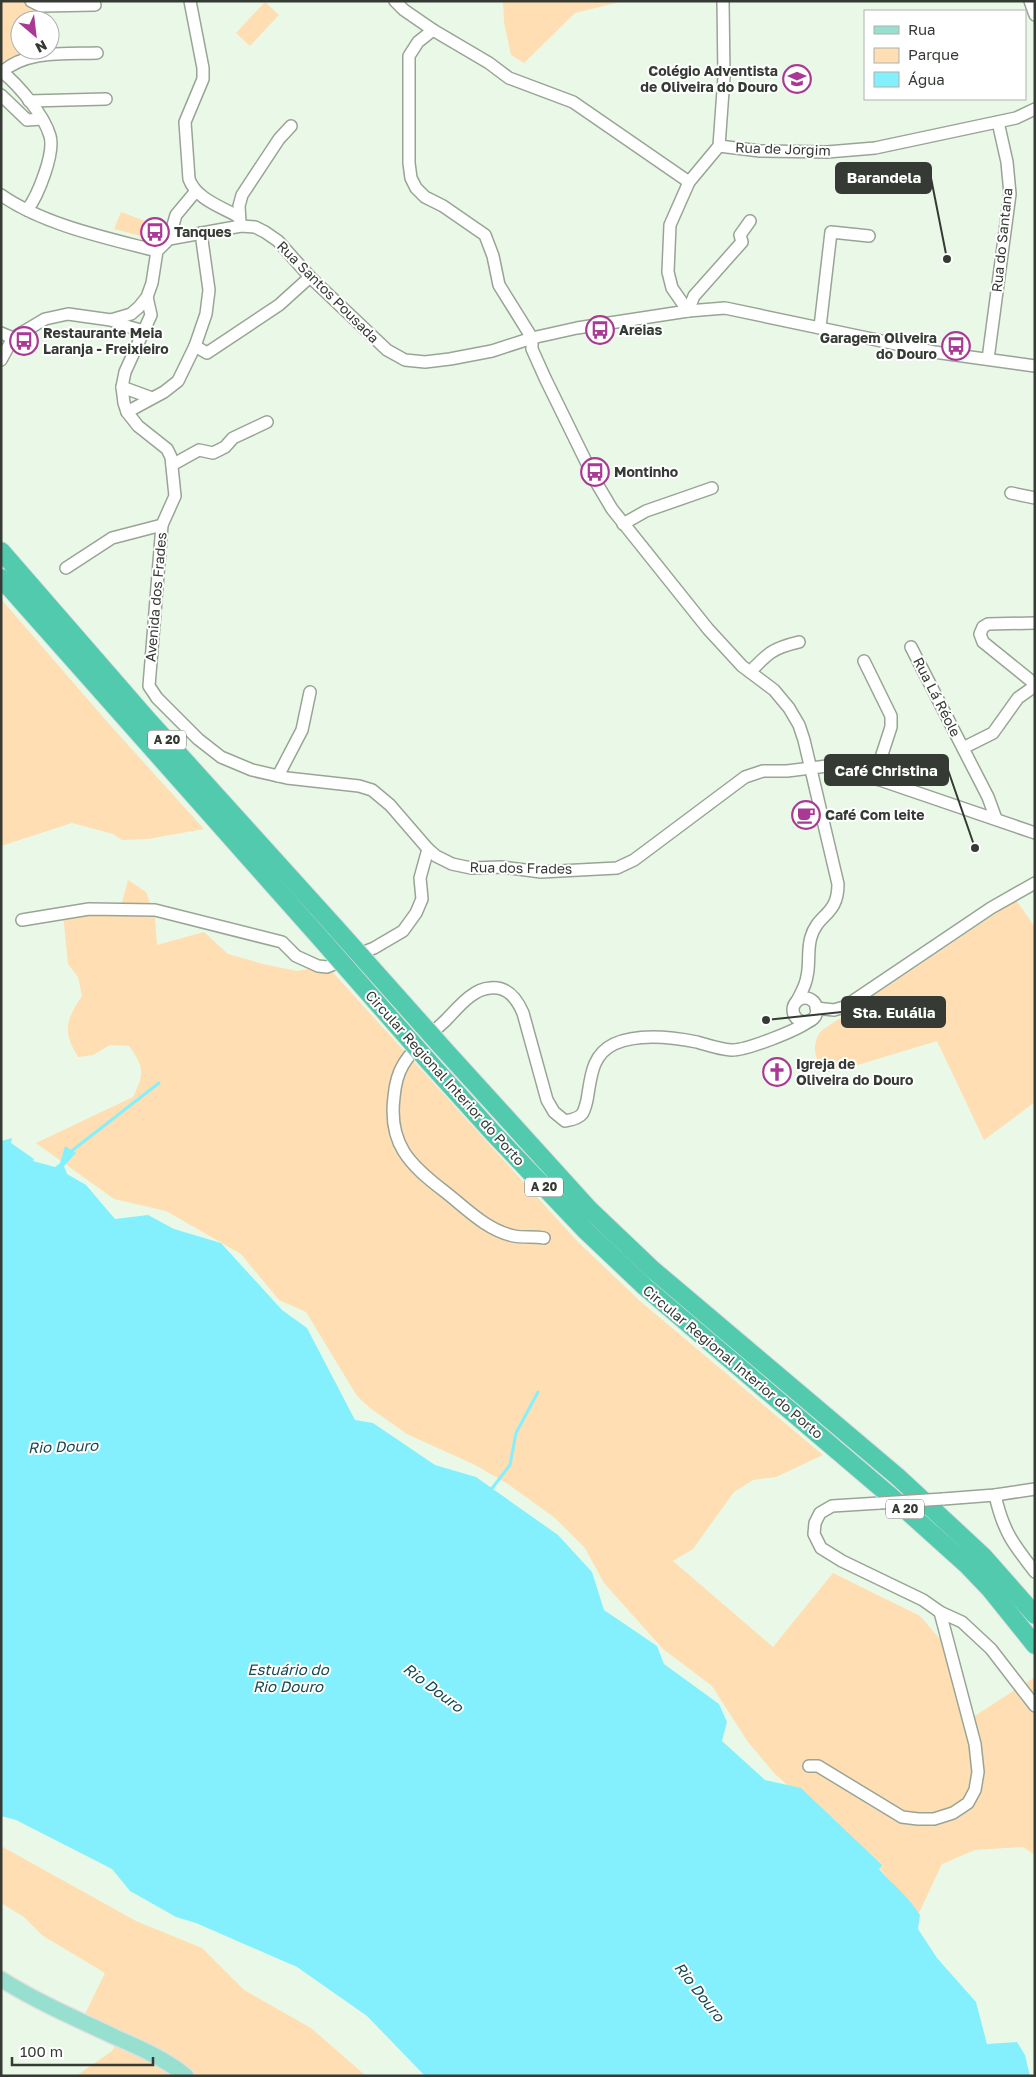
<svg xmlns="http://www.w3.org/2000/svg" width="1036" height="2077" viewBox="0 0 1036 2077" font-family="'Golos Text',sans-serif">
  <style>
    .green { fill: #fedeb2 }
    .water { fill: #84f0fe }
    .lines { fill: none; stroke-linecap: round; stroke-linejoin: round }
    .stream { stroke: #84f0fe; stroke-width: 3 }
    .minor-casing { stroke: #98a595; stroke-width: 14 }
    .major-casing { stroke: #dfe0df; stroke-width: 18 }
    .highway-casing { stroke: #dfe0df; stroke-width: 20 }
    .minor { stroke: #fff; stroke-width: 11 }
    .major { stroke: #97dfce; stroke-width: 15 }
    .highway { stroke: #52caad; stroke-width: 18 }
    .minor-bridge-casing { stroke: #98a595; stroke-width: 14; stroke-linecap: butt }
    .highway-bridge-casing { stroke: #dfe0df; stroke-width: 20; stroke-linecap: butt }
    .minor-bridge { stroke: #fff; stroke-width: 11 }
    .highway-bridge { stroke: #52caad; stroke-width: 18 }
    .labels { text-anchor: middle; stroke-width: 4; stroke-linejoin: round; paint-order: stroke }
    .shield { fill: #fff; stroke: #727671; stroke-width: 1 }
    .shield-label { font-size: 12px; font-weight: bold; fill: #353b34 }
    .poi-label { font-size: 14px; font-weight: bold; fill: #353b34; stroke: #fff; text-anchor: start }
    .street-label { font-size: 14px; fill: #353b34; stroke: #fff }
    .water-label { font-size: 15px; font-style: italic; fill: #17484e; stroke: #fff }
    .leader { fill: none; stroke: #353b34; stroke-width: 2 }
    .callout-dot { fill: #353b34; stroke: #fff; stroke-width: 2 }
    .callout { fill: #353b34; stroke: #353b34; stroke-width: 2 }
    .callout-label { font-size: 15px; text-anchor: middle; font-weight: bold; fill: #fff }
  </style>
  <rect width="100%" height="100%" fill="#eaf9e7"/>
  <!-- green -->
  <g class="green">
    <polygon points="1,1 24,1 32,8 49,13 48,20 20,20 20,50 34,50 1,63"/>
    <polygon points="503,1 624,1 575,13 524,63 511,55 504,22"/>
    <polygon points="265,2 279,15 250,46 236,33"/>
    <polygon points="121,212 164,228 141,236 114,229"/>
    <polygon points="1,599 109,724 204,829 148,839 122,840 113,834 72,823 1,846"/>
    <path d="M128,880L146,892L155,917L157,945L204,932L228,954L263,964L297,971L327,966L578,1242L640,1301L823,1455L776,1477L753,1480L734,1492L693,1549L673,1561L773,1647L833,1573L920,1616L947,1647L970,1719L1035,1677V1855L1023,1847L975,1850L942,1864L918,1915L881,1870L774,1773L748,1742L712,1686L663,1649L604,1583L585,1548L555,1518L508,1484L475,1465L407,1434L370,1408L357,1396L306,1312L279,1300L241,1254L166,1211L114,1199L36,1143L133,1097C145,1073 144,1067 129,1046L110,1045L93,1055L78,1057C62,1031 66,1020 82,996L78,977L68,964L63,913L81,910L107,915L119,913Z"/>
    <path d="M1016,900L1035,927V1102L984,1140L937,1041L851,1067L850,1064L823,1074C816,1058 810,1046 821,1031Z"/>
    <polygon points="1,1846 136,1921 202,1948 244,1990 311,2028 366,2076 76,2076 112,2051 123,2032 84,2016 105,1973 43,1936 24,1917 1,1903"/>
  </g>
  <!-- water -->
  <path class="water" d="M12,1138L11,1143L34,1159L33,1161L55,1167L60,1163L65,1146L76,1153L64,1166L67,1174L86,1185L115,1219L148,1215L174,1229L221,1243L282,1310L307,1328L355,1420L373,1423L435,1465L476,1477L558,1535L592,1572L604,1610L657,1646L664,1664L719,1704L727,1722L722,1741L765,1780L801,1788L882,1865L879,1869C893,1885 909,1897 920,1915L918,1929L937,1958L976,2002L987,2044L1017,2042L1025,2055L1030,2076H425L367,2016L297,1967L196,1923L176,1917L130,1891L112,1869L16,1820L1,1816V1141Z"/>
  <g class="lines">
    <!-- stream -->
    <g class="stream">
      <polyline points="69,1153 159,1083"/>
      <polyline points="490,1491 510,1465 516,1433 538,1392"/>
    </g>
    <defs>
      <g id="minor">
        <polyline points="31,1 41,6 95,5"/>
        <path d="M190,1L203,68V79L185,122L189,179C196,199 222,207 239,217"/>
        <polyline points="395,1 404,10 433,30 489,63 509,78 573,102 689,182"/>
        <polyline points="1030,1 1035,15"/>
        <path d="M433,30L418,42L409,56V163L411,178L416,188L425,197L443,206L485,235L493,256L499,285L532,338V349L545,378L596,482L612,509L708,629L742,666L774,690L789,708L799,725L804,740L838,884C838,916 818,913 811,937C807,950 810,964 807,976C806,985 801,993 797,1001"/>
        <path d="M1,71C18,84 44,115 50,136C55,153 38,196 27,210"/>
        <path d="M1,73C25,50 66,54 97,53"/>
        <polyline points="1,95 27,120 42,119"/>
        <polyline points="29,101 106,99"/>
        <polyline points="719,146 724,77 723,1"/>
        <path d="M1,195C44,225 107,238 157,251"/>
        <polyline points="240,222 239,206 242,195 279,139 291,126"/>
        <polyline points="169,239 176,215 196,191"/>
        <polyline points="147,297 151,315 125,372 122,387 124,403 127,412 138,426 167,449 171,457 175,496 162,525 149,686 157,698 198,739 221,757 252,770 287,778 359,786 372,790 390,805 428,849 436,856 452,864 471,868 502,867 541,872 617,868 634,860 745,777 763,771 787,771 827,766 880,780 1035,833"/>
        <polyline points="688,311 672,288 668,272 670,225 689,182 719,146 760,151 827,152 875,148 1016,118 1035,109"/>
        <polyline points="688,311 694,296 742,242 740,235 750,221"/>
        <polyline points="111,320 126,326 144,331"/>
        <polyline points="820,327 831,232 869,236"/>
        <polyline points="1,333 13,338"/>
        <polyline points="195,346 207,353 279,305 310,277"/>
        <polyline points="988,359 1010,194 1007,162 998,122"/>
        <polyline points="1,360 13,338 45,319 68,314 111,320 131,314 139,307 147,297 152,283 157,251 169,239 241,226 255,227 265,232 278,241 310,277 387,350 405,360 425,362 450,359 492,351 532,338 577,328 688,311 725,308 934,352 1035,366"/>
        <polyline points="122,387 152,398"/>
        <polyline points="127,412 164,392 178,381 195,346 206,314 209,290 201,233"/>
        <polyline points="172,465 199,450 213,453 225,447 233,438 267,422"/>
        <polyline points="1011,493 1035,498"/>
        <polyline points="623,524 646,511 712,488"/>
        <polyline points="66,568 112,538 162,525"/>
        <polyline points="1035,623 988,624 983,627 980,634 983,642 1035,684"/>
        <polyline points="911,647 988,797 996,819"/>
        <polyline points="864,661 891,716 891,727 874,779"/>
        <path d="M750,672C768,653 773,648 799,642"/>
        <polyline points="963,748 993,733 1018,698 1035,686"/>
        <polyline points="278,776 302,730 310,692"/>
        <polyline points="22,920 89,909 155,910 282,942 296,956 318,966 327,967 374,948 403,931 416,913 422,899 420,878 428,849"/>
        <circle cx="805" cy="1010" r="12"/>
        <polyline points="816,1008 834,1010 844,1007 991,908 1035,883"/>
        <path d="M544,1238C534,1236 524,1238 514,1236C486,1230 466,1208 444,1191C410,1165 388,1144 394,1097C395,1086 397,1075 403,1065C413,1048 431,1034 445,1021C457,1009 472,989 490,988C508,986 517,999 523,1013L547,1100L554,1112L565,1121C570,1120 578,1119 582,1114C585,1110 586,1104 587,1100C591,1078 591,1055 614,1044C638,1033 672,1037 697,1042C708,1045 719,1049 731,1050C745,1051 798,1030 809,1021"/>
        <path d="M995,1495C1003,1531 1013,1544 1035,1572"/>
        <polyline points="943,1499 995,1495 1035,1489"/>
        <polyline points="880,1503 832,1506 820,1513 815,1523 814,1534 821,1548 842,1561 923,1600 940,1612 962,1622 991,1649 1035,1706"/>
        <polyline points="809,1766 818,1766 902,1817 918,1819 934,1819 953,1813 968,1803 975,1790 978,1772 975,1744 940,1612"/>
      </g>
      <path id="major" d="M1,1979C37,2002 77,2019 115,2037C140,2048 165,2059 186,2076"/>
      <g id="highway">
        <polyline points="1,551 147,719 335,927"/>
        <polyline points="1,578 322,940"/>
        <polyline points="442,1047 589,1209 652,1269 898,1477 983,1556 1035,1615"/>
        <polyline points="428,1061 493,1133 586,1231 645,1287 888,1494 967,1565 990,1589 1035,1645"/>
      </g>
    </defs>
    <!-- minor casing -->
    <use href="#minor" class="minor-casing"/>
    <!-- major casing -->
    <use href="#major" class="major-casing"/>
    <!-- highway casing -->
    <use href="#highway" class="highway-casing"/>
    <!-- minor -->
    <use href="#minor" class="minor"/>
    <!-- major -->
    <use href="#major" class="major"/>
    <!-- highway -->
    <use href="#highway" class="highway"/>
    <defs>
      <polyline id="minor-bridge" points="880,1503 943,1499"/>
      <g id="highway-bridge">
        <polyline points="335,927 442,1047"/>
        <polyline points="322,940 428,1061"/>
      </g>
    </defs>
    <!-- minor-bridge casing -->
    <use href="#minor-bridge" class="minor-bridge-casing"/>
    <!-- highway-bridge casing -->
    <use href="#highway-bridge" class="highway-bridge-casing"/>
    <!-- minor-bridge -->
    <use href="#minor-bridge" class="minor-bridge"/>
    <!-- highway-bridge -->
    <use href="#highway-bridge" class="highway-bridge"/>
  </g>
  <!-- icons -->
  <defs>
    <symbol id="school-ring" viewBox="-11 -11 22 22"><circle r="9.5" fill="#fff" stroke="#aa3995" stroke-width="1.5"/><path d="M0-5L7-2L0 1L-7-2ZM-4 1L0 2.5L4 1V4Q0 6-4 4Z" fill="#aa3995"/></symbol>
    <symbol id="bus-ring" viewBox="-11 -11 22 22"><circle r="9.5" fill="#fff" stroke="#aa3995" stroke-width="1.5"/><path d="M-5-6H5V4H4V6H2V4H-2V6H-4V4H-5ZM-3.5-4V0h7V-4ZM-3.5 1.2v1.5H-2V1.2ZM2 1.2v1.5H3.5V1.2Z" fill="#aa3995"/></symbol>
    <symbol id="cafe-ring" viewBox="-11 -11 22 22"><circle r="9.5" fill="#fff" stroke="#aa3995" stroke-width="1.5"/><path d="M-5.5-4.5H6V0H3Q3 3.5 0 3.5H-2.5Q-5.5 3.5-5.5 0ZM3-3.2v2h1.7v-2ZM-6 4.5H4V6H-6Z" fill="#aa3995"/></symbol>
    <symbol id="church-ring" viewBox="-11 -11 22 22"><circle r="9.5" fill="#fff" stroke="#aa3995" stroke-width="1.5"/><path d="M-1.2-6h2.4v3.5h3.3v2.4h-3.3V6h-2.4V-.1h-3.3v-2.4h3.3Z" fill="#aa3995"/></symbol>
  </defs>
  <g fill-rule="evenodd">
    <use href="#school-ring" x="781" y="63" width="32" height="32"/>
    <use href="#bus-ring" x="139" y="216" width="32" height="32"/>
    <use href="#bus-ring" x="584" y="314" width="32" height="32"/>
    <use href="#bus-ring" x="8" y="325" width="32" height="32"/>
    <use href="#bus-ring" x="940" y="330" width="32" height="32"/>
    <use href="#bus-ring" x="579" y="456" width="32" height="32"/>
    <use href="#cafe-ring" x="790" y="799" width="32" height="32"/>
    <use href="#church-ring" x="761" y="1056" width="32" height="32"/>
  </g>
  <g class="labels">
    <!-- shield labels -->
    <g class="shield">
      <rect x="148" y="730.5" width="38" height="19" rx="4"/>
      <rect x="525" y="1177.5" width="38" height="19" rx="4"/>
      <rect x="886" y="1499.5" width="38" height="19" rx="4"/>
    </g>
    <g class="shield-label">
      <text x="167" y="744">A 20</text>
      <text x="544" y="1191">A 20</text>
      <text x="905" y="1513">A 20</text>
    </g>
    <!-- poi labels -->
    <g class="poi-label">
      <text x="778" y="76" text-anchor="end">Colégio Adventista<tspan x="778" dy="16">de Oliveira do Douro</tspan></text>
      <text x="174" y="237">Tanques</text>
      <text x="619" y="335">Areias</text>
      <text x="43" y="338">Restaurante Meia<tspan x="43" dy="16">Laranja - Freixieiro</tspan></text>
      <text x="937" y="343" text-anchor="end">Garagem Oliveira<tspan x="937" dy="16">do Douro</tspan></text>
      <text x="614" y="477">Montinho</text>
      <text x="825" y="820">Café Com leite</text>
      <text x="796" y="1069">Igreja de<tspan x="796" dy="16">Oliveira do Douro</tspan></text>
    </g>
    <!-- street labels -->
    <g class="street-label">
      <text transform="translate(783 149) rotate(2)" y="5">Rua de Jorgim</text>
      <text transform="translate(1002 240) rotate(-84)" y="5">Rua do Santana</text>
      <text transform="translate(328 292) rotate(45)" y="5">Rua Santos Pousada</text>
      <text transform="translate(156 597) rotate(-85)" y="5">Avenida dos Frades</text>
      <text transform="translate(937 697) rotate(63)" y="5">Rua Lá Réole</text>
      <text transform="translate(521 868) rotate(1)" y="5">Rua dos Frades</text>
      <text transform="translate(445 1078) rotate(48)" y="5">Circular Regional Interior do Porto</text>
      <text transform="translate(733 1362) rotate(40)" y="5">Circular Regional Interior do Porto</text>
    </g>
    <!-- water labels -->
    <g class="water-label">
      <text transform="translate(63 1447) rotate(-2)" y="5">Rio Douro</text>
      <text x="288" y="1675">Estuário do<tspan x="288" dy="17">Rio Douro</tspan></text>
      <text transform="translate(433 1688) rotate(37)" y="5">Rio Douro</text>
      <text transform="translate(699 1992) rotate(52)" y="5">Rio Douro</text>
    </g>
  </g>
  <!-- callouts -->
  <path class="leader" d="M947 259L931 178M975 848L948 770M766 1020L842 1012"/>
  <g class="callout-dot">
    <circle cx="947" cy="259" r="5"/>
    <circle cx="975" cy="848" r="5"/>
    <circle cx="766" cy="1020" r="5"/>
  </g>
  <g class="callout">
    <rect x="836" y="163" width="95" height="30" rx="5"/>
    <rect x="825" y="755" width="123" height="30" rx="5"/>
    <rect x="842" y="997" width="103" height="30" rx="5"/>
  </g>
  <g class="callout-label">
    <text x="884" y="183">Barandela</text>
    <text x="886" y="776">Café Christina</text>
    <text x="894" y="1018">Sta. Eulália</text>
  </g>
  <!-- border -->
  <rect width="1036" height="2077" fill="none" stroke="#353b34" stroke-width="5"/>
  <!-- legend -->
  <rect x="864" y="10" width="162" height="90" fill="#ffffff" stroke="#aeb1ae"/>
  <rect x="874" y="26" width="25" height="8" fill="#97dfce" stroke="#aeb1ae"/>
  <text x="908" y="35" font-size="15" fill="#353b34">Rua</text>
  <rect x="874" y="48" width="25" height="15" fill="#fedeb2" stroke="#aeb1ae"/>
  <text x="908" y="60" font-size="15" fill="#353b34">Parque</text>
  <rect x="874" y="72" width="25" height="15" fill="#84f0fe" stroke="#aeb1ae"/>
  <text x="908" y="85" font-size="15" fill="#353b34">Água</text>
  <!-- north arrow -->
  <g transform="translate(35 35) rotate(152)"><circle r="24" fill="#ffffff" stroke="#aeb1ae"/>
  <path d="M0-4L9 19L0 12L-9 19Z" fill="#aa3995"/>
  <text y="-8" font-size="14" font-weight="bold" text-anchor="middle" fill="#353b34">N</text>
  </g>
  <!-- scale -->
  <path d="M12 2057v8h141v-8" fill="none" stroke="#353b34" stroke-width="2.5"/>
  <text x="20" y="2057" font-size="15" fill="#353b34" stroke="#ffffff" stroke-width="4" paint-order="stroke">100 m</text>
</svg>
